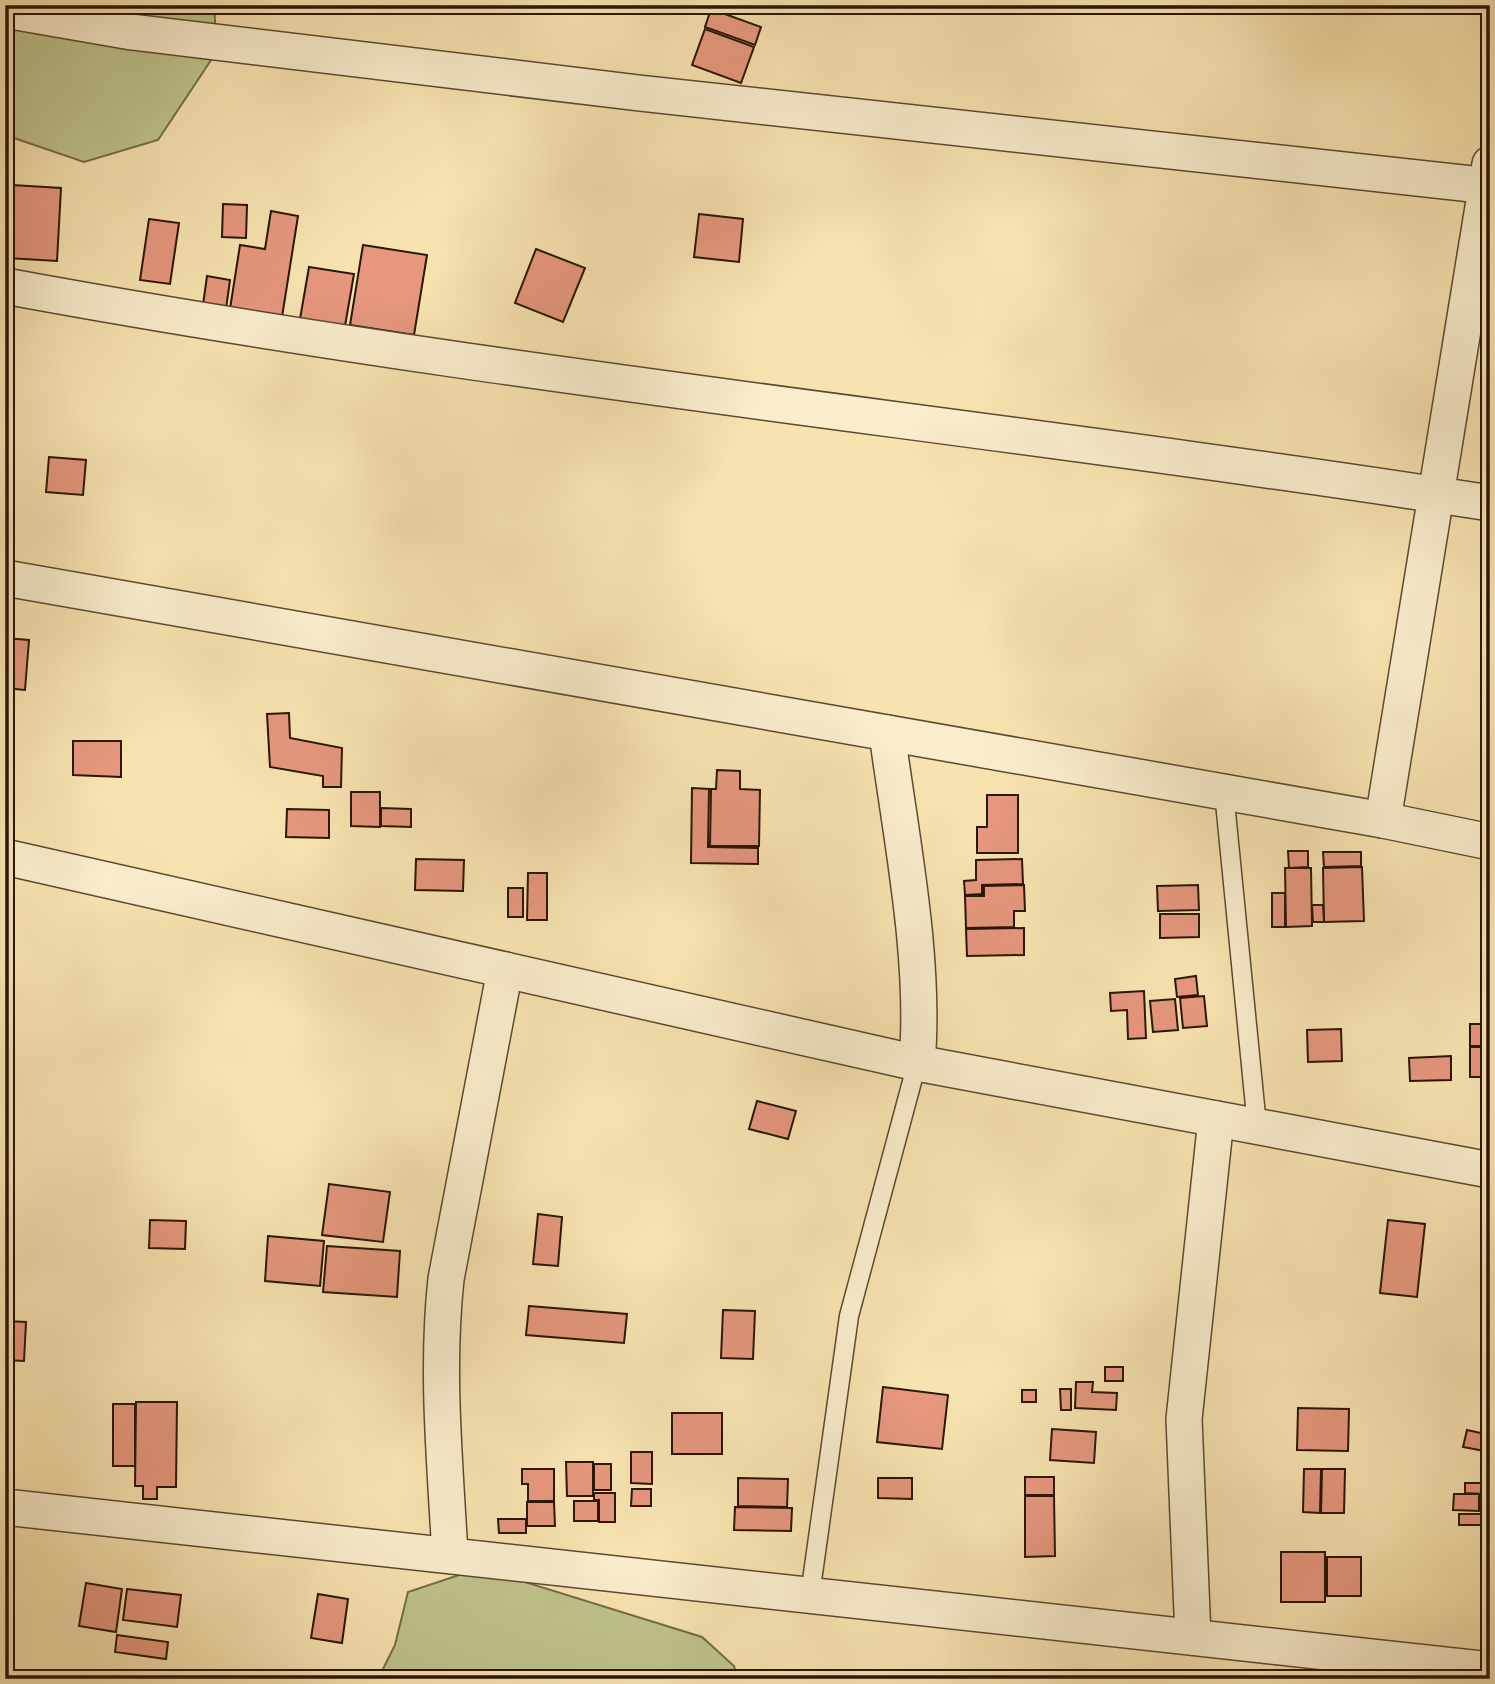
<svg xmlns="http://www.w3.org/2000/svg" width="1495" height="1684" viewBox="0 0 1495 1684" font-family="'IM FELL DW Pica',serif">
  <style>
    .green { fill: #bec38a; stroke: #746c47; stroke-width: 2 }
    .building { fill: #e6977e; stroke: #291604; stroke-width: 2 }
    .lines { fill: none; stroke-linecap: round; stroke-linejoin: round }
    .lane-casing { stroke: #5c492f; stroke-width: 21 }
    .street-casing { stroke: #5c492f; stroke-width: 38 }
    .lane { stroke: #faedcc; stroke-width: 18 }
    .street { stroke: #faedcc; stroke-width: 35 }
  </style>
  <rect width="100%" height="100%" fill="#f7e3b0"/>
  <filter id="stains"><feTurbulence type="fractalNoise" baseFrequency=".00286" numOctaves="4"/><feColorMatrix values="0 0 0 0 .2 0 0 0 0 .09 0 0 0 0 .02 0 0 0 .5 -.17"/></filter>
  <radialGradient id="worn" r=".72"><stop offset=".6" stop-color="#630" stop-opacity="0"/><stop offset="1" stop-color="#630" stop-opacity=".3"/></radialGradient>
  <!-- green -->
  <g class="green">
    <polygon points="5,5 214,5 217,51 158,140 84,162 5,135"/>
    <polygon points="480,1568 702,1637 734,1666 738,1679 378,1679 395,1645 408,1592"/>
  </g>
  <!-- building -->
  <g class="building">
    <polygon points="711,9 761,27 755,45 705,27"/>
    <polygon points="705,29 754,47 741,83 692,65"/>
    <polygon points="12,185 61,188 57,261 7,258"/>
    <polygon points="223,204 247,205 246,238 222,237"/>
    <polygon points="271,211 298,216 282,317 230,309 240,245 265,249"/>
    <polygon points="699,214 743,219 739,262 694,257"/>
    <polygon points="149,219 179,223 170,284 140,280"/>
    <polygon points="363,245 427,255 414,335 350,325"/>
    <polygon points="536,249 585,268 563,322 515,303"/>
    <polygon points="309,267 354,274 345,326 300,319"/>
    <polygon points="207,276 230,280 226,309 203,305"/>
    <polygon points="49,457 86,460 83,495 46,492"/>
    <polygon points="5,638 29,640 25,690 5,688"/>
    <polygon points="289,713 290,738 342,748 341,787 323,787 323,776 270,767 267,714"/>
    <polygon points="73,741 121,741 121,777 73,775"/>
    <polygon points="717,770 740,771 740,789 760,790 759,846 710,846 711,789 716,789"/>
    <polygon points="692,788 709,789 708,847 758,848 758,864 691,863"/>
    <polygon points="351,792 380,792 380,827 351,826"/>
    <polygon points="987,795 1018,795 1018,853 977,853 977,827 987,827"/>
    <polygon points="381,808 411,809 411,827 381,826"/>
    <polygon points="287,809 329,810 329,838 286,837"/>
    <polygon points="1288,851 1308,851 1308,867 1289,868"/>
    <polygon points="1323,852 1361,852 1361,866 1324,867"/>
    <polygon points="416,859 464,860 463,891 415,890"/>
    <polygon points="1022,859 1023,884 982,885 982,894 965,895 964,881 976,880 976,860"/>
    <polygon points="1362,867 1364,921 1324,922 1323,868"/>
    <polygon points="1285,868 1311,868 1312,926 1286,927"/>
    <polygon points="528,873 547,873 547,920 527,920"/>
    <polygon points="1024,885 1025,911 1014,911 1014,927 966,928 965,896 984,896 984,886"/>
    <polygon points="1198,885 1199,910 1158,911 1157,886"/>
    <rect x="508" y="888" width="15" height="29"/>
    <rect x="1272" y="893" width="13" height="34"/>
    <polygon points="1312,905 1323,905 1324,922 1313,922"/>
    <polygon points="1160,914 1199,914 1199,937 1160,938"/>
    <polygon points="1024,928 1024,955 967,956 966,929"/>
    <polygon points="1196,976 1198,995 1177,997 1175,979"/>
    <polygon points="1144,991 1146,1038 1128,1039 1127,1010 1111,1011 1110,993"/>
    <polygon points="1204,996 1207,1026 1183,1028 1180,998"/>
    <polygon points="1175,999 1178,1030 1153,1032 1150,1001"/>
    <rect x="1470" y="1024" width="20" height="22"/>
    <polygon points="1341,1029 1342,1061 1308,1062 1307,1030"/>
    <rect x="1470" y="1047" width="20" height="30"/>
    <polygon points="1451,1056 1451,1080 1410,1081 1409,1058"/>
    <polygon points="757,1101 796,1111 788,1139 749,1129"/>
    <polygon points="329,1184 390,1192 383,1242 322,1235"/>
    <polygon points="538,1214 562,1217 558,1266 533,1264"/>
    <polygon points="150,1220 186,1221 185,1249 149,1248"/>
    <polygon points="1388,1220 1425,1224 1417,1297 1380,1293"/>
    <polygon points="268,1236 324,1241 320,1286 265,1281"/>
    <polygon points="327,1246 400,1251 397,1297 323,1292"/>
    <polygon points="529,1306 627,1314 624,1343 526,1335"/>
    <polygon points="723,1310 755,1311 753,1359 721,1358"/>
    <polygon points="5,1321 26,1322 24,1361 5,1360"/>
    <rect x="1105" y="1367" width="18" height="14"/>
    <polygon points="1076,1382 1093,1382 1092,1392 1117,1393 1116,1410 1075,1408"/>
    <polygon points="883,1387 948,1395 942,1449 877,1442"/>
    <polygon points="1060,1389 1071,1389 1071,1410 1061,1410"/>
    <rect x="1022" y="1390" width="14" height="12"/>
    <polygon points="136,1402 177,1402 176,1487 157,1487 157,1499 143,1499 143,1486 135,1486"/>
    <rect x="113" y="1404" width="22" height="62"/>
    <polygon points="1298,1408 1349,1409 1348,1451 1297,1450"/>
    <rect x="672" y="1413" width="50" height="41"/>
    <polygon points="1052,1429 1096,1432 1094,1463 1050,1460"/>
    <polygon points="1467,1430 1490,1435 1490,1452 1463,1447"/>
    <polygon points="631,1452 652,1452 652,1484 631,1483"/>
    <polygon points="566,1462 593,1462 593,1496 567,1496"/>
    <rect x="594" y="1464" width="17" height="26"/>
    <polygon points="522,1469 554,1469 554,1501 528,1501 528,1484 522,1484"/>
    <polygon points="1304,1469 1321,1469 1320,1513 1303,1512"/>
    <polygon points="1322,1469 1345,1469 1344,1513 1321,1513"/>
    <rect x="1025" y="1477" width="29" height="18"/>
    <polygon points="738,1478 788,1479 787,1507 738,1506"/>
    <polygon points="878,1478 912,1478 912,1499 878,1498"/>
    <polygon points="1465,1483 1484,1483 1484,1494 1465,1493"/>
    <polygon points="632,1489 651,1489 651,1506 631,1506"/>
    <polygon points="594,1493 615,1493 615,1522 599,1522 599,1500 594,1500"/>
    <polygon points="1454,1494 1479,1494 1479,1511 1453,1510"/>
    <polygon points="1025,1496 1054,1496 1055,1556 1025,1557"/>
    <rect x="574" y="1501" width="24" height="20"/>
    <polygon points="527,1502 554,1502 555,1526 527,1526"/>
    <polygon points="735,1507 792,1508 791,1531 734,1530"/>
    <rect x="1459" y="1514" width="22" height="11"/>
    <polygon points="498,1519 526,1519 526,1533 499,1533"/>
    <rect x="1281" y="1552" width="44" height="50"/>
    <rect x="1327" y="1557" width="34" height="39"/>
    <polygon points="86,1583 122,1589 116,1632 79,1626"/>
    <polygon points="127,1589 181,1595 177,1627 123,1620"/>
    <polygon points="318,1594 348,1599 342,1643 311,1638"/>
    <polygon points="117,1635 168,1642 166,1659 115,1652"/>
  </g>
  <g class="lines">
    <defs>
      <g id="lane">
        <polyline points="1224,792 1257,1126"/>
        <polyline points="810,1595 849,1316 917,1063"/>
      </g>
      <g id="street">
        <polyline points="5,10 132,32 639,93 1490,186"/>
        <path d="M5,286C497,377 995,426 1490,503"/>
        <polyline points="5,578 1383,820 1490,842"/>
        <path d="M887,733C901,838 926,959 917,1063"/>
        <polyline points="1383,820 1490,164"/>
        <polyline points="5,857 917,1063 1490,1170"/>
        <polyline points="5,1507 1490,1670"/>
        <path d="M450,1555C445,1462 436,1371 446,1279L505,970"/>
        <polyline points="1193,1637 1184,1419 1216,1119"/>
      </g>
    </defs>
    <!-- lane casing -->
    <use href="#lane" class="lane-casing"/>
    <!-- street casing -->
    <use href="#street" class="street-casing"/>
    <!-- lane -->
    <use href="#lane" class="lane"/>
    <!-- street -->
    <use href="#street" class="street"/>
  </g>
  <!-- margin -->
  <rect width="1495" height="1684" fill="none" stroke="#f7e3b0" stroke-width="28"/>
  <rect x="7" y="7" width="1481" height="1670" fill="none" stroke="#291604" stroke-width="3.5"/>
  <rect x="14" y="14" width="1467" height="1656" fill="none" stroke="#291604" stroke-width="2"/>
  <rect width="100%" height="100%" filter="url(#stains)"/>
  <rect width="100%" height="100%" fill="url(#worn)"/>
</svg>
